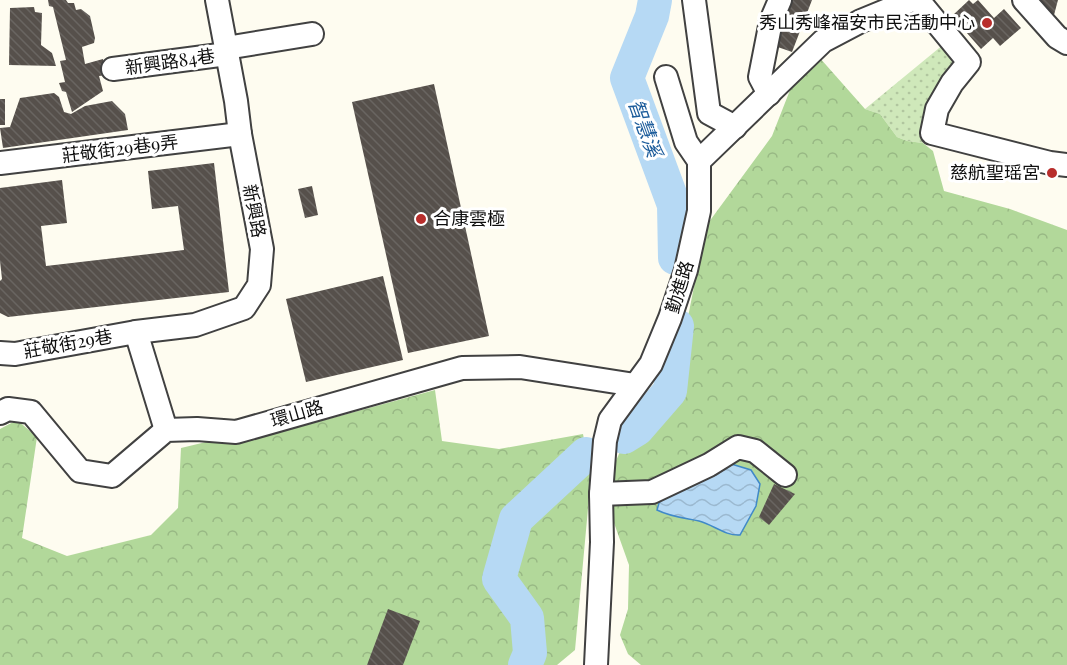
<svg xmlns="http://www.w3.org/2000/svg" width="1067" height="665" viewBox="0 0 1067 665" font-family="'Playfair Display','Noto Sans TC',serif">
  <style>
    .green { fill: url(#green-dots) }
    .forest { fill: url(#forest-crowns) }
    .water { fill: url(#water-waves); stroke: #4089c8; stroke-width: 1.5 }
    .lines { fill: none; stroke-linecap: round; stroke-linejoin: round }
    .river { stroke: #b6d9f4; stroke-width: 34 }
    .building { fill: url(#building-back-hatch) }
    .minor-casing { stroke: #414141; stroke-width: 26 }
    .minor { stroke: #fff; stroke-width: 22 }
    .poi-dot { fill: #b82e2c; stroke: #fff; stroke-width: 2 }
    .labels { text-anchor: middle; stroke-width: 6; stroke-linejoin: round; paint-order: stroke }
    .poi-label { font-size: 18px; fill: #0e0e0e; stroke: #fff; text-anchor: end }
    .street-label { font-size: 18px; fill: #0e0e0e; stroke: #fff }
    .water-label { font-size: 20px; font-style: italic; fill: #1c5c9b; stroke: #fff }
  </style>
  <defs>
    <pattern id="green-dots" width="8" height="8" patternUnits="userSpaceOnUse" patternTransform="scale(1.5)"><rect width="8" height="8" fill="#cfe8ba"/><path d="M2 2h.1M6 6h.1" fill="none" stroke="#b1c69f" stroke-width="1.8" stroke-linecap="round"/></pattern>
    <pattern id="forest-crowns" width="20" height="18" patternUnits="userSpaceOnUse" patternTransform="scale(1.5)"><rect width="20" height="18" fill="#b2d89a"/><path d="M2 6a3 3 0 1 1 6 0M12 15a3 3 0 1 1 6 0" fill="none" stroke="#98b884"/></pattern>
    <pattern id="water-waves" width="16" height="10" patternUnits="userSpaceOnUse" patternTransform="scale(1.5)"><rect width="16" height="10" fill="#b6d9f4"/><path d="M0 5q4-4 8 0t8 0" fill="none" stroke="#9bb9d0"/></pattern>
    <pattern id="building-back-hatch" width="6" height="6" patternUnits="userSpaceOnUse" patternTransform="scale(1.5)"><rect width="6" height="6" fill="#56504b"/><path d="M-1 5l2 2M0 0l6 6M5-1l2 2" fill="none" stroke="#696561"/></pattern>
  </defs>
  <rect width="100%" height="100%" fill="#fefcf0"/>
  <!-- green -->
  <polygon class="green" points="944,44 959,63 928,112 923,143 907,141 897,137 880,114 865,109"/>
  <!-- forest -->
  <g class="forest">
    <polygon points="819,57 865,109 880,114 897,137 907,141 923,143 933,151 944,191 1010,209 1067,230 1067,665 641,665 628,654 620,635 628,609 629,565 614,523 610,481 614,465 638,412 666,377 689,312 706,226 772,136 792,85"/>
    <polygon points="435,390 442,441 499,449 583,434 591,476 575,650 557,665 0,665 0,429 17,420 37,437 22,538 67,556 151,535 178,508 181,448 206,442 248,441"/>
  </g>
  <!-- water -->
  <path class="water" d="M728,463L751,470L760,484L756,506L740,535C725,536 714,525 699,521C685,518 671,517 657,510L659,503L664,495Z"/>
  <g class="lines">
    <!-- river -->
    <g class="river">
      <polyline points="655,0 652,16 627,78 674,205 675,258"/>
      <polyline points="624,437 637,429 670,391 677,326"/>
      <polyline points="525,665 530,653 527,618 499,579 516,519 586,454"/>
    </g>
  </g>
  <!-- building -->
  <g class="building">
    <polygon points="48,0 66,0 68,3 74,3 76,10 81,9 90,16 95,38 94,43 82,47 85,64 103,59 107,75 99,76 103,91 72,112 66,92 62,91 59,83 65,82 60,61 66,60 53,7 49,6"/>
    <polygon points="789,0 812,0 792,52 772,45"/>
    <polygon points="969,0 973,4 978,0 994,18 1004,9 1021,28 1000,46 993,38 981,49 952,16"/>
    <polygon points="1035,0 1058,0 1054,15 1044,11"/>
    <polygon points="34,7 35,12 42,13 41,45 52,53 56,66 9,65 10,8"/>
    <polygon points="434,84 489,336 408,353 352,102"/>
    <polygon points="54,93 59,97 64,112 71,114 85,106 112,101 125,114 128,130 3,148 0,128 10,127 20,98"/>
    <rect x="0" y="99" width="5" height="26"/>
    <polygon points="214,163 229,292 8,317 0,313 0,281 2,279 0,261 0,188 62,180 67,223 41,226 46,266 184,250 178,206 152,209 148,171"/>
    <polygon points="312,186 318,215 305,218 298,189"/>
    <polygon points="383,276 403,360 306,382 286,299"/>
    <polygon points="774,484 795,494 769,525 759,517"/>
    <polygon points="388,609 420,621 403,665 367,665"/>
  </g>
  <g class="lines">
    <defs>
      <g id="minor">
        <polyline points="694,0 709,113 735,127"/>
        <polyline points="918,0 969,62 952,83 937,109 932,133 1050,163 1067,165"/>
        <polyline points="1024,0 1057,37 1067,43"/>
        <polyline points="226,48 312,34"/>
        <polyline points="113,69 227,54"/>
        <polyline points="666,77 686,142 699,161"/>
        <polyline points="769,94 760,77 771,21 780,0"/>
        <polyline points="0,163 240,134"/>
        <polyline points="136,332 166,430"/>
        <polyline points="0,353 15,354 136,332 195,325 244,308 259,285 262,249 240,134 236,101 217,0"/>
        <polyline points="0,413 8,409 31,412 80,471 112,476 166,430 197,429 236,432 462,368 520,367 635,385"/>
        <polyline points="601,494 652,492 709,465 738,447 755,451 785,475"/>
        <polyline points="596,665 602,542 601,494 605,441 610,420 651,364 670,318 686,270 699,211 699,161 823,41 861,21 912,0"/>
      </g>
    </defs>
    <!-- minor casing -->
    <use href="#minor" class="minor-casing"/>
    <!-- minor -->
    <use href="#minor" class="minor"/>
  </g>
  <!-- markers -->
  <g class="poi-dot">
    <circle cx="987" cy="23" r="6"/>
    <circle cx="1052" cy="173" r="6"/>
    <circle cx="421" cy="219" r="6"/>
  </g>
  <g class="labels">
    <!-- poi labels -->
    <g class="poi-label">
      <text x="975" y="29">秀山秀峰福安市民活動中心</text>
      <text x="1040" y="179">慈航聖瑶宮</text>
      <text x="433" y="225" text-anchor="start">合康雲極</text>
    </g>
    <!-- street labels -->
    <g class="street-label">
      <text transform="translate(170 62) rotate(-8)" y="6">新興路84巷</text>
      <text transform="translate(120 149) rotate(-7)" y="6">莊敬街29巷9弄</text>
      <text transform="translate(254 211) rotate(79)" y="6">新興路</text>
      <text transform="translate(680 287) rotate(-73)" y="6">勤進路</text>
      <text transform="translate(68 344) rotate(-10)" y="6">莊敬街29巷</text>
      <text transform="translate(297 414) rotate(-16)" y="6">環山路</text>
    </g>
    <!-- water labels -->
    <g class="water-label">
      <text transform="translate(645 128) rotate(70)" y="7">智慧溪</text>
    </g>
  </g>
</svg>
